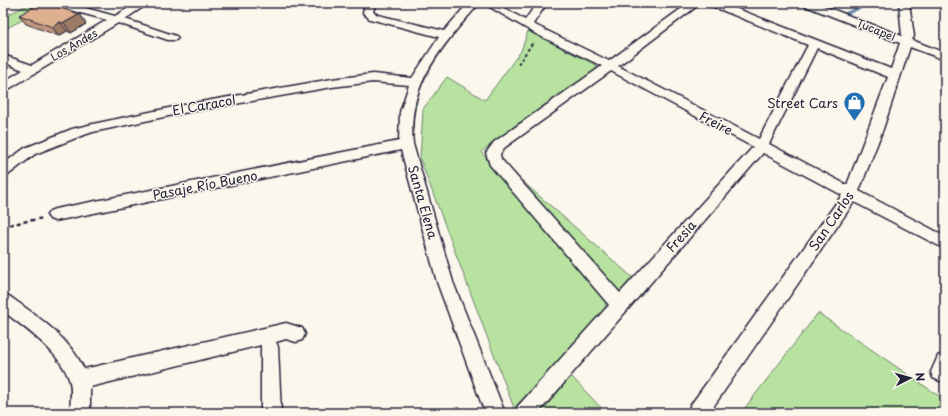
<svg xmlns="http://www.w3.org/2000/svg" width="948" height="416" viewBox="0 0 948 416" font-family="'Playpen Sans',sans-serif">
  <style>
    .green { fill: #b7e29f; stroke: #6c826d }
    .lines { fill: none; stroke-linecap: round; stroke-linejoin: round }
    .stream { stroke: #6e8db0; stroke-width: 3.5 }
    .minor-casing { stroke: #22223b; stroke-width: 3 }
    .path-far1 { stroke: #22223b; stroke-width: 2; stroke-dasharray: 3 2.5; stroke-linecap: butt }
    .path { stroke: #22223b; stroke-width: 2.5; stroke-dasharray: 4 3; stroke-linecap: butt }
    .minor { fill: #fbf7ec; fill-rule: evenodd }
    .wall { fill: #c0977c; stroke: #22223b }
    .shaded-wall { fill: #9c7b65; stroke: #22223b }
    .building { fill: #dfb090; stroke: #22223b }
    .labels { text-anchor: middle; stroke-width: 3; stroke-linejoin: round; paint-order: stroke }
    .far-street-label { font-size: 11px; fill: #22223b; stroke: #fbf7ec }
    .poi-label { font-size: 13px; fill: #22223b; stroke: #fbf7ec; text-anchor: end }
    .street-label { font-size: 13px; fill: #22223b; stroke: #fbf7ec }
  </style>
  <rect width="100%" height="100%" fill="#fbf7ec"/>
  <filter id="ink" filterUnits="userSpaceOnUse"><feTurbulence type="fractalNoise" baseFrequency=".025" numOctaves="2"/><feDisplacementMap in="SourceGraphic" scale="8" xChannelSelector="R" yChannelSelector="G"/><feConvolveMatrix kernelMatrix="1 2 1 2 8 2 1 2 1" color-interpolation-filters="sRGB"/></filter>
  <g filter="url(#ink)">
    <!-- green -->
    <g class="green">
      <polygon points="29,4 44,9 3,30 3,17"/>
      <polygon points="528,31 596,65 597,70 481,152 606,299 605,312 514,408 420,159 423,109 447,77 485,100 521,51"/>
      <polygon points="497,159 632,277 621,291 610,287"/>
      <polygon points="818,313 945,400 945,413 741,413"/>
      <polygon points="571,376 606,413 541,413"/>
    </g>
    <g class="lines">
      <!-- stream -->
      <polyline class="stream" points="845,14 871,3"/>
      <defs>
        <g id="minor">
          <polygon points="3,3 10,3 3,7"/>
          <polygon points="50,3 67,3 115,16 137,3 149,3 125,19 176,36 178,38 176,40 168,40 118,23 7,90 3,91 3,82 23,70 3,62 3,55 32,65 107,20 51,5"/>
          <path d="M367,3H378L374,8L373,12L378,15L444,31L468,3H479C473,12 464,20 457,29C428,65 408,96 413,144L453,282L505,413H485L437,282L401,150L55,221L50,219L47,215L50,211L55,209L399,141L400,112L409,85L373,82L332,87L183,113L93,132L81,136L35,154L8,175L3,176V164L25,148L72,129L93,124L183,105L332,79L373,74L412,78L439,37L370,19L363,13L364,7Z"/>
          <path d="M483,3H496L525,20L537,3H547L533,24L609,61L689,3H701L618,66L759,139L808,45L709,5L708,3H722L891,69L900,43L803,5L802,3H816L902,36L899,3H909L914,36L912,40L945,53V60L910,47L883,129L859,191L945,236V249L854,202L709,413H687L690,406L842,195L763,153L538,413H515L518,406L609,305L490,165L486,153L494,142L602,66L536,34ZM817,48L888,77L847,185L769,144ZM611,71L753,147L620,293L501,159L500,154L504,148Z"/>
          <path d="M3,293L9,296C37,316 69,337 84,369L286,323L302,328L305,334L302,340L296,342L286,339L276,342L278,347L281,413H261V345L90,387V413H70C70,402 73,389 69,379C60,352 25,328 3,311Z"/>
          <polygon points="945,353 945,379 940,381 933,378 931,372 938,356"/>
        </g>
      </defs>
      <!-- minor casing -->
      <use href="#minor" class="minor-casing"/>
      <!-- path-far1 -->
      <polyline class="path-far1" points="518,64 534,41"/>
      <!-- path -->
      <polyline class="path" points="3,226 43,218"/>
      <!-- minor -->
      <use href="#minor" class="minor"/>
    </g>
    <!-- wall -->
    <polygon class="wall" points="19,15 86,24 71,33 67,31 59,36 26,24"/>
    <!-- shaded-wall -->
    <g class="shaded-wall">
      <polygon points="80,14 86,24 71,33 64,23"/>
      <polygon points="60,22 67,31 59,36 52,27"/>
    </g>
    <!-- building -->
    <polygon class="building" points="41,3 44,3 80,14 64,23 60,22 52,27 19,15"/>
  </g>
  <!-- icons -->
  <defs>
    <symbol id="shop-pin" viewBox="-11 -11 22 30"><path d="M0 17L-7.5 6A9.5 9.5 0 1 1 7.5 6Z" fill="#1f6fb2" stroke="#fbf7ec"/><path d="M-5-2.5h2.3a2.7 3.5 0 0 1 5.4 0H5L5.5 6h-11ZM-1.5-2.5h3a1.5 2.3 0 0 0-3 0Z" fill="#fff"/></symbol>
  </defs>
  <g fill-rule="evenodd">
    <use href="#shop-pin" x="842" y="90" width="25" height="34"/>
  </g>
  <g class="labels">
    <!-- far-street labels -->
    <g class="far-street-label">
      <text transform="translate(876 30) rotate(22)" y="4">Tucapel</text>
      <text transform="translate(74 45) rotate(-30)" y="4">Los Andes</text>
    </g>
    <!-- poi labels -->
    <g class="poi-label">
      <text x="838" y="108">Street Cars</text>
    </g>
    <!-- street labels -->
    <g class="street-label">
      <text transform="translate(204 105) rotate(-10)" y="5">El Caracol</text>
      <text transform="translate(716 123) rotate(28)" y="5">Freire</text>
      <text transform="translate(205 185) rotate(-11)" y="5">Pasaje Río Bueno</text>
      <text transform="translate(423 202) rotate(74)" y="5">Santa Elena</text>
      <text transform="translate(831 221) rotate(-56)" y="5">San Carlos</text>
      <text transform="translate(681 236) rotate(-48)" y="5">Fresia</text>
    </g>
  </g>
  <!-- margin -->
  <rect width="948" height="416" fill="none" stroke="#fbf7ec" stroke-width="16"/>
  <rect x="8" y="8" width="932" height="400" fill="none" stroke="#22223b" stroke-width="1.5" filter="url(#ink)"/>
  <!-- north arrow -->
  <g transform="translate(910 378) rotate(84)" stroke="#fbf7ec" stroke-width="3" paint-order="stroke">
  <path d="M0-3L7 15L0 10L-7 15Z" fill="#22223b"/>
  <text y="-6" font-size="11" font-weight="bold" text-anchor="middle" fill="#22223b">N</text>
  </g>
</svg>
